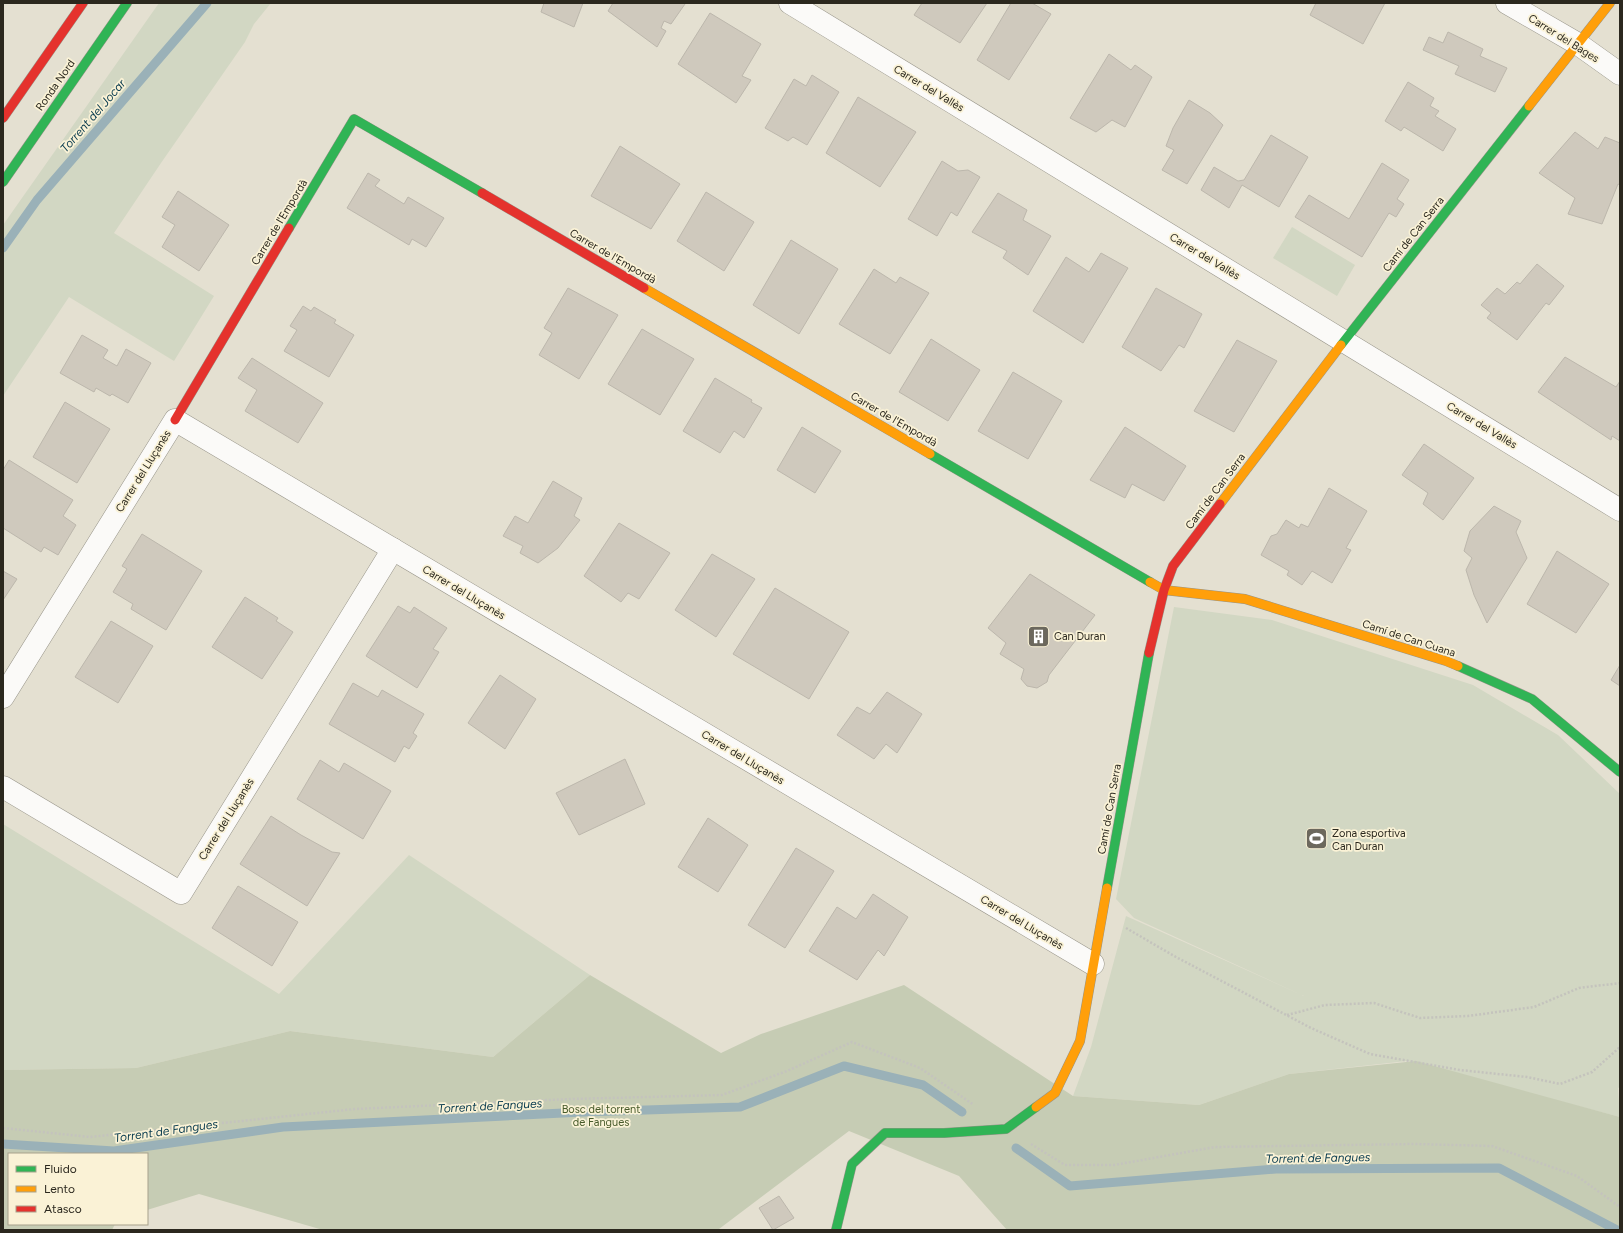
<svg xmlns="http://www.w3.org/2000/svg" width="1623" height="1233" viewBox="0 0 1623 1233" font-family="Figtree,sans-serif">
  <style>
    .green { fill: #d2d7c3 }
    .forest { fill: #c6ccb4 }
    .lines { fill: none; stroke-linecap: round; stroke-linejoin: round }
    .stream { stroke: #9ab1b8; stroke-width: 9 }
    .building { fill: #cfc9bd; stroke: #bcb7ac }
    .street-casing { stroke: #979489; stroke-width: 23 }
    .fast-casing { stroke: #979489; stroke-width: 10 }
    .slow-casing { stroke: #979489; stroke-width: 10 }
    .jam-casing { stroke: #979489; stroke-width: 10 }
    .path { stroke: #c4c3bd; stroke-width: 2.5; stroke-dasharray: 2 2; stroke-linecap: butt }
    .street { stroke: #fbfaf8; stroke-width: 22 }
    .fast { stroke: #30b455; stroke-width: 9 }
    .slow { stroke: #ff9f0a; stroke-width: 9 }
    .jam { stroke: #e5322d; stroke-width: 9 }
    .labels { text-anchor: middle; stroke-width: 3.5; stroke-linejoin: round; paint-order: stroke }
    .street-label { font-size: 11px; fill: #2b281e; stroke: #faf2d6 }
    .poi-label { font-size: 11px; fill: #2b281e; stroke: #faf2d6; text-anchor: start }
    .park-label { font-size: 11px; fill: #485b2b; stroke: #faf2d6 }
    .water-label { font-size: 12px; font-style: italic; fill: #073a4e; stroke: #faf2d6 }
  </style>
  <rect width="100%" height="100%" fill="#e4e0d1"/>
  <!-- green -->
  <g class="green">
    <polygon points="159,3 271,3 254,24 245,42 161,163 114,233 214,296 174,361 69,297 3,396 3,225"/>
    <polygon points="1292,227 1355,265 1337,296 1273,258"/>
    <polygon points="1174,607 1272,620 1473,685 1558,735 1620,794 1620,1087 1618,1088 1620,1117 1407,1061 1289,1074 1199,1105 1073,1096 1091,1047 1126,916 1304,996 1134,918 1116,899"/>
    <polygon points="3,824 279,994 409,855 590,975 493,1057 290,1031 136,1068 3,1070"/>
  </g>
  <!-- forest -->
  <polygon class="forest" points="590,975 721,1053 761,1034 904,985 1073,1096 1199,1105 1289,1074 1416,1061 1620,1117 1620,1230 1007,1230 959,1176 849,1131 719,1229 323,1230 199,1194 147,1210 147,1154 9,1154 9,1224 115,1224 112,1230 3,1230 3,1070 136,1068 290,1031 493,1057"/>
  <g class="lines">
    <!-- stream -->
    <g class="stream">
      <polyline points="3,248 37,200 207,3"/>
      <polyline points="3,1144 114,1151 283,1127 583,1112 740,1107 844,1066 923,1085 962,1112"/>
      <polyline points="1016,1148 1070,1186 1276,1169 1499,1168 1617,1230"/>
    </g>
  </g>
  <!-- building -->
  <g class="building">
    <polygon points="544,3 583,3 574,27 541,12"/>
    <polygon points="613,3 685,3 685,4 671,24 664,21 661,28 666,31 657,47 608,11"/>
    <polygon points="922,3 987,3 960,43 914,15"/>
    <polygon points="1011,3 1032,3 1051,14 1009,80 977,60"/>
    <polygon points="1316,3 1385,3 1363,44 1310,15"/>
    <polygon points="710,13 761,44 742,76 751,80 736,103 678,64"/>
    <polygon points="1448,32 1483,49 1480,56 1507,68 1495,92 1455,74 1459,66 1423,50 1429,37 1443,43"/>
    <polygon points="1109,54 1131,70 1135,65 1152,77 1125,127 1112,120 1096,132 1070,118"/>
    <polygon points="812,75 839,92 807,145 793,137 788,141 765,128 794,79 806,86"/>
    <polygon points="1408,82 1434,98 1430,106 1439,111 1435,116 1456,129 1443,151 1404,127 1401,131 1385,121"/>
    <polygon points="858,97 916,132 880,187 826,153"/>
    <polygon points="1189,100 1210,113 1223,125 1187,184 1162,170 1174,150 1166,146 1173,128"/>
    <polygon points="1575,132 1598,149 1605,137 1620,143 1620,185 1618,184 1602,224 1568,214 1575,198 1539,173"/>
    <polygon points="1271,135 1308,157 1279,207 1242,185 1229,208 1201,190 1214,167 1238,181 1244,180"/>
    <polygon points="620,146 680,184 651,229 591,196"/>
    <polygon points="942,161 958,171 968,170 980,177 957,216 951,212 937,236 908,219"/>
    <polygon points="1382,163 1409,180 1397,199 1404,204 1396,217 1389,213 1362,257 1295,217 1309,195 1349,219"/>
    <polygon points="368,173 380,180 375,186 404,204 408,197 444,218 426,247 412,239 409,245 347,208"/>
    <polygon points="178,191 229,225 199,271 162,247 175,225 162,217"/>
    <polygon points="706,192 754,222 724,271 677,241"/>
    <polygon points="998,193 1027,210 1023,220 1051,236 1028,275 1003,258 1007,251 972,232"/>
    <polygon points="791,240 838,269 799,334 753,305"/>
    <polygon points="1101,253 1128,268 1083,343 1033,311 1066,257 1089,272"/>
    <polygon points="1537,264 1564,286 1549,305 1546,303 1517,340 1487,318 1491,313 1481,305 1497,288 1505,294 1517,282 1520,284"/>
    <polygon points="874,269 896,283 900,277 929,293 890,354 839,324"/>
    <polygon points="568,288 618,315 579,379 539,355 552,333 544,328"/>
    <polygon points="1156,288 1202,314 1184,348 1179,345 1161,371 1122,347"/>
    <polygon points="303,306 311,311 314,307 336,320 334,323 354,335 329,377 284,351 297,330 290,326"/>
    <polygon points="642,329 694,359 660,415 608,384"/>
    <polygon points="82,335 108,350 103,358 117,366 126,349 151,363 128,403 112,394 110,396 96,388 94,392 60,373"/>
    <polygon points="931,339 980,370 948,421 899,392"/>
    <polygon points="1237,340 1277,361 1234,432 1194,411"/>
    <polygon points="1565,357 1616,387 1620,381 1620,441 1612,436 1611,440 1538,392"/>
    <polygon points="252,358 323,403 298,443 245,411 257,390 238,378"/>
    <polygon points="1013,372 1062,401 1028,459 978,431"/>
    <polygon points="715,378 752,400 751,402 762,408 744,438 734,431 720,453 683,431"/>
    <polygon points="65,402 110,429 77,483 33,457"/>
    <polygon points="802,427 841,451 815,493 777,470"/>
    <polygon points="1125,427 1186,466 1164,501 1132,484 1125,498 1090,480"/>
    <polygon points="1424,444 1474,478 1443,520 1423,504 1428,493 1402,475"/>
    <polygon points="9,460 73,500 63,516 76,525 58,555 44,547 41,552 3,528 3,470"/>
    <polygon points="553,481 582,498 574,516 580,520 558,548 538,563 520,553 523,546 503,536 515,516 528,523"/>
    <polygon points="1329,488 1367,511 1346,548 1351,550 1332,583 1312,571 1302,585 1287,575 1289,571 1261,555 1271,536 1277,534 1286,520 1299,528 1301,524 1308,527"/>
    <polygon points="1494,506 1521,521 1516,532 1527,558 1487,623 1474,595 1466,570 1472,558 1464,551 1470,531"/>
    <polygon points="619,523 670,553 639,599 628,593 621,602 584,576"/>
    <polygon points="142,534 202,571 166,630 131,609 133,604 113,592 127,569 122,566"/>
    <polygon points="1557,551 1609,584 1576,633 1527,604"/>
    <polygon points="712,554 755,579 716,637 675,610"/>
    <polygon points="3,571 17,579 3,600"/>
    <polygon points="1030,574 1095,615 1049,675 1047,682 1037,688 1027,686 1021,679 1024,669 1000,654 1006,643 988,628"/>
    <polygon points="775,588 849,632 809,699 733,654"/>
    <polygon points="245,597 278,618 276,621 293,632 262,679 212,647"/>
    <polygon points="398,606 410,613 414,607 447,628 433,649 439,652 417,688 366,656"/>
    <polygon points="111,621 153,646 118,703 75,677"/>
    <polygon points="1620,665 1620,686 1611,680"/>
    <polygon points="500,675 536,699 505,749 468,723"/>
    <polygon points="353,683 378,697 382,690 424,714 413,733 417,736 409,749 404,746 395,762 329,724"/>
    <polygon points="887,692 922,714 897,753 886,744 874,759 837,735 857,707 870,714"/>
    <polygon points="625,759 645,804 579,835 556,793"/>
    <polygon points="320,760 339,772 344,763 391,791 363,839 297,799"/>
    <polygon points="271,816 301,835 332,852 340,853 307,906 240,864"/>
    <polygon points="708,818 748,845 718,892 678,867"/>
    <polygon points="796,848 834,871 785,948 748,925"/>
    <polygon points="238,886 298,922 272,966 212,928"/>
    <polygon points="873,894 908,917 884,956 878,950 857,980 809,951 837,907 856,919"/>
    <polygon points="779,1196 794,1218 773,1230 759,1208"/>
  </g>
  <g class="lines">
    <defs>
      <g id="street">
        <polyline points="790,3 1620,510"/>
        <polyline points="1507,3 1578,44 1620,74"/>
        <polyline points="3,697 175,420 1093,964"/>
        <polyline points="3,787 181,893 393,549"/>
      </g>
      <g id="fast">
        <polyline points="3,182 127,3"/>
        <polyline points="289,228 354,119 482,193"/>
        <polyline points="1341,345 1529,106"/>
        <polyline points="930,454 1150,582"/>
        <polyline points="1458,666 1532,699 1620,772"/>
        <polyline points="1107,888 1149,653"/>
        <polyline points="836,1230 852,1164 885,1133 944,1133 1006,1129 1036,1107"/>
      </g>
      <g id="slow">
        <polyline points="1529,106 1610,3"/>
        <polyline points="644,288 930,454"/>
        <polyline points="1220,504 1341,345"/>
        <polyline points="1150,582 1164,590 1245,599 1446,661 1458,666"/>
        <polyline points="1036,1107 1055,1093 1080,1041 1107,888"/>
      </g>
      <g id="jam">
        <polyline points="3,118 83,3"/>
        <polyline points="482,193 644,288"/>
        <polyline points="175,420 289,228"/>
        <polyline points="1149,653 1164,590 1173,566 1220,504"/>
      </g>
    </defs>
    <!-- street casing -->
    <use href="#street" class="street-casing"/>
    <!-- fast casing -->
    <use href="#fast" class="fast-casing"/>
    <!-- slow casing -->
    <use href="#slow" class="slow-casing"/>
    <!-- jam casing -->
    <use href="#jam" class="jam-casing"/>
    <!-- path -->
    <g class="path">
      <polyline points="1126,928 1176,957 1311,1028 1370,1054 1460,1070 1527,1077 1560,1084 1592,1072 1620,1047"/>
      <polyline points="1287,1015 1325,1005 1374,1003 1420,1018 1468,1016 1534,1007 1579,988 1620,983"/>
      <polyline points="3,1128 90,1137 355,1109 571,1099 722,1095 787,1071 852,1042 920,1068 974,1105"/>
      <polyline points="1031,1144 1065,1165 1114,1165 1215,1147 1415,1144 1492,1146 1577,1176 1620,1207"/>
    </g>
    <!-- street -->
    <use href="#street" class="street"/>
    <!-- fast -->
    <use href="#fast" class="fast"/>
    <!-- slow -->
    <use href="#slow" class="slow"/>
    <!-- jam -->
    <use href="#jam" class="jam"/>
  </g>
  <!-- icons -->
  <defs>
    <symbol id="building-square" viewBox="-11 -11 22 22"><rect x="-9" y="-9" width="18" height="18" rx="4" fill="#6c685d" stroke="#faf2d6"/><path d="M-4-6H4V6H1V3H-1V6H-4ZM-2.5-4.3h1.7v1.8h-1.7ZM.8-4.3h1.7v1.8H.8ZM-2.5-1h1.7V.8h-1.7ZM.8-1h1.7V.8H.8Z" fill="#fff"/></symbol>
    <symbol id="stadium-square" viewBox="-11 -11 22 22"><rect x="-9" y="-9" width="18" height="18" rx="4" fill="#6c685d" stroke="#faf2d6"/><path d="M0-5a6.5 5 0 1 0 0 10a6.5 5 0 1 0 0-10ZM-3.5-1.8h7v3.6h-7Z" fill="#fff"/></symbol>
  </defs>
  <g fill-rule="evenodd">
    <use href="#building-square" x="1026" y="624" width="25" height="25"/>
    <use href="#stadium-square" x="1304" y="826" width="25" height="25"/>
  </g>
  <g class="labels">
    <!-- street labels -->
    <g class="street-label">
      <text transform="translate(1564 38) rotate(32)" y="4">Carrer del Bages</text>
      <text transform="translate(55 85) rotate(-55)" y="4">Ronda Nord</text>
      <text transform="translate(929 88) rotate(31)" y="4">Carrer del Vallès</text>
      <text transform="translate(279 222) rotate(-59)" y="4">Carrer de l'Empordà</text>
      <text transform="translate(1413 234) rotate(-52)" y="4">Camí de Can Serra</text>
      <text transform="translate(613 256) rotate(30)" y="4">Carrer de l'Empordà</text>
      <text transform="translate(1205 256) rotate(31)" y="4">Carrer del Vallès</text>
      <text transform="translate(894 419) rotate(30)" y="4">Carrer de l'Empordà</text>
      <text transform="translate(1482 425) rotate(31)" y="4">Carrer del Vallès</text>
      <text transform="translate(143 471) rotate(-58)" y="4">Carrer del Lluçanès</text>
      <text transform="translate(1215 491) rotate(-53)" y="4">Camí de Can Serra</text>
      <text transform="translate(464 592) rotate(31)" y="4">Carrer del Lluçanès</text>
      <text transform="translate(1409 638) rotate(18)" y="4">Camí de Can Cuana</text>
      <text transform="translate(743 757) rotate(31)" y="4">Carrer del Lluçanès</text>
      <text transform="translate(1109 809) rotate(-80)" y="4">Camí de Can Serra</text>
      <text transform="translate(226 819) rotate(-58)" y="4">Carrer del Lluçanès</text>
      <text transform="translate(1022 922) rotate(31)" y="4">Carrer del Lluçanès</text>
    </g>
    <!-- poi labels -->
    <g class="poi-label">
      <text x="1054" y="640">Can Duran</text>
      <text x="1332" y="837">Zona esportiva<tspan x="1332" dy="13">Can Duran</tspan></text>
    </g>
    <!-- park labels -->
    <g class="park-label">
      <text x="601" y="1113">Bosc del torrent<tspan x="601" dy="13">de Fangues</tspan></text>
    </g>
    <!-- water labels -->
    <g class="water-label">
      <text transform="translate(93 116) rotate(-49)" y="4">Torrent del Jocar</text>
      <text transform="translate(490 1106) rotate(-3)" y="4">Torrent de Fangues</text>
      <text transform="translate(166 1131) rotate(-8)" y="4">Torrent de Fangues</text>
      <text transform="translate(1318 1158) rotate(-1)" y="4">Torrent de Fangues</text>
    </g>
  </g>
  <!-- border -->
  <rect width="1623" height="1233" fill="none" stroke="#2b281e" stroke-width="8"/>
  <!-- legend -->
  <rect x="8" y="1153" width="140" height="72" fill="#faf2d6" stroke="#a7a18c"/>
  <rect x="16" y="1166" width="20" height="6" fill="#30b455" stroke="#a7a18c"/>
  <text x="44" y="1173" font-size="12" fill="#2b281e">Fluido</text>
  <rect x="16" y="1186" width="20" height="6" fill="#ff9f0a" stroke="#a7a18c"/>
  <text x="44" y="1193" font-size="12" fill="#2b281e">Lento</text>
  <rect x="16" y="1206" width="20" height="6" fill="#e5322d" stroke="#a7a18c"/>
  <text x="44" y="1213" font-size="12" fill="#2b281e">Atasco</text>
</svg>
